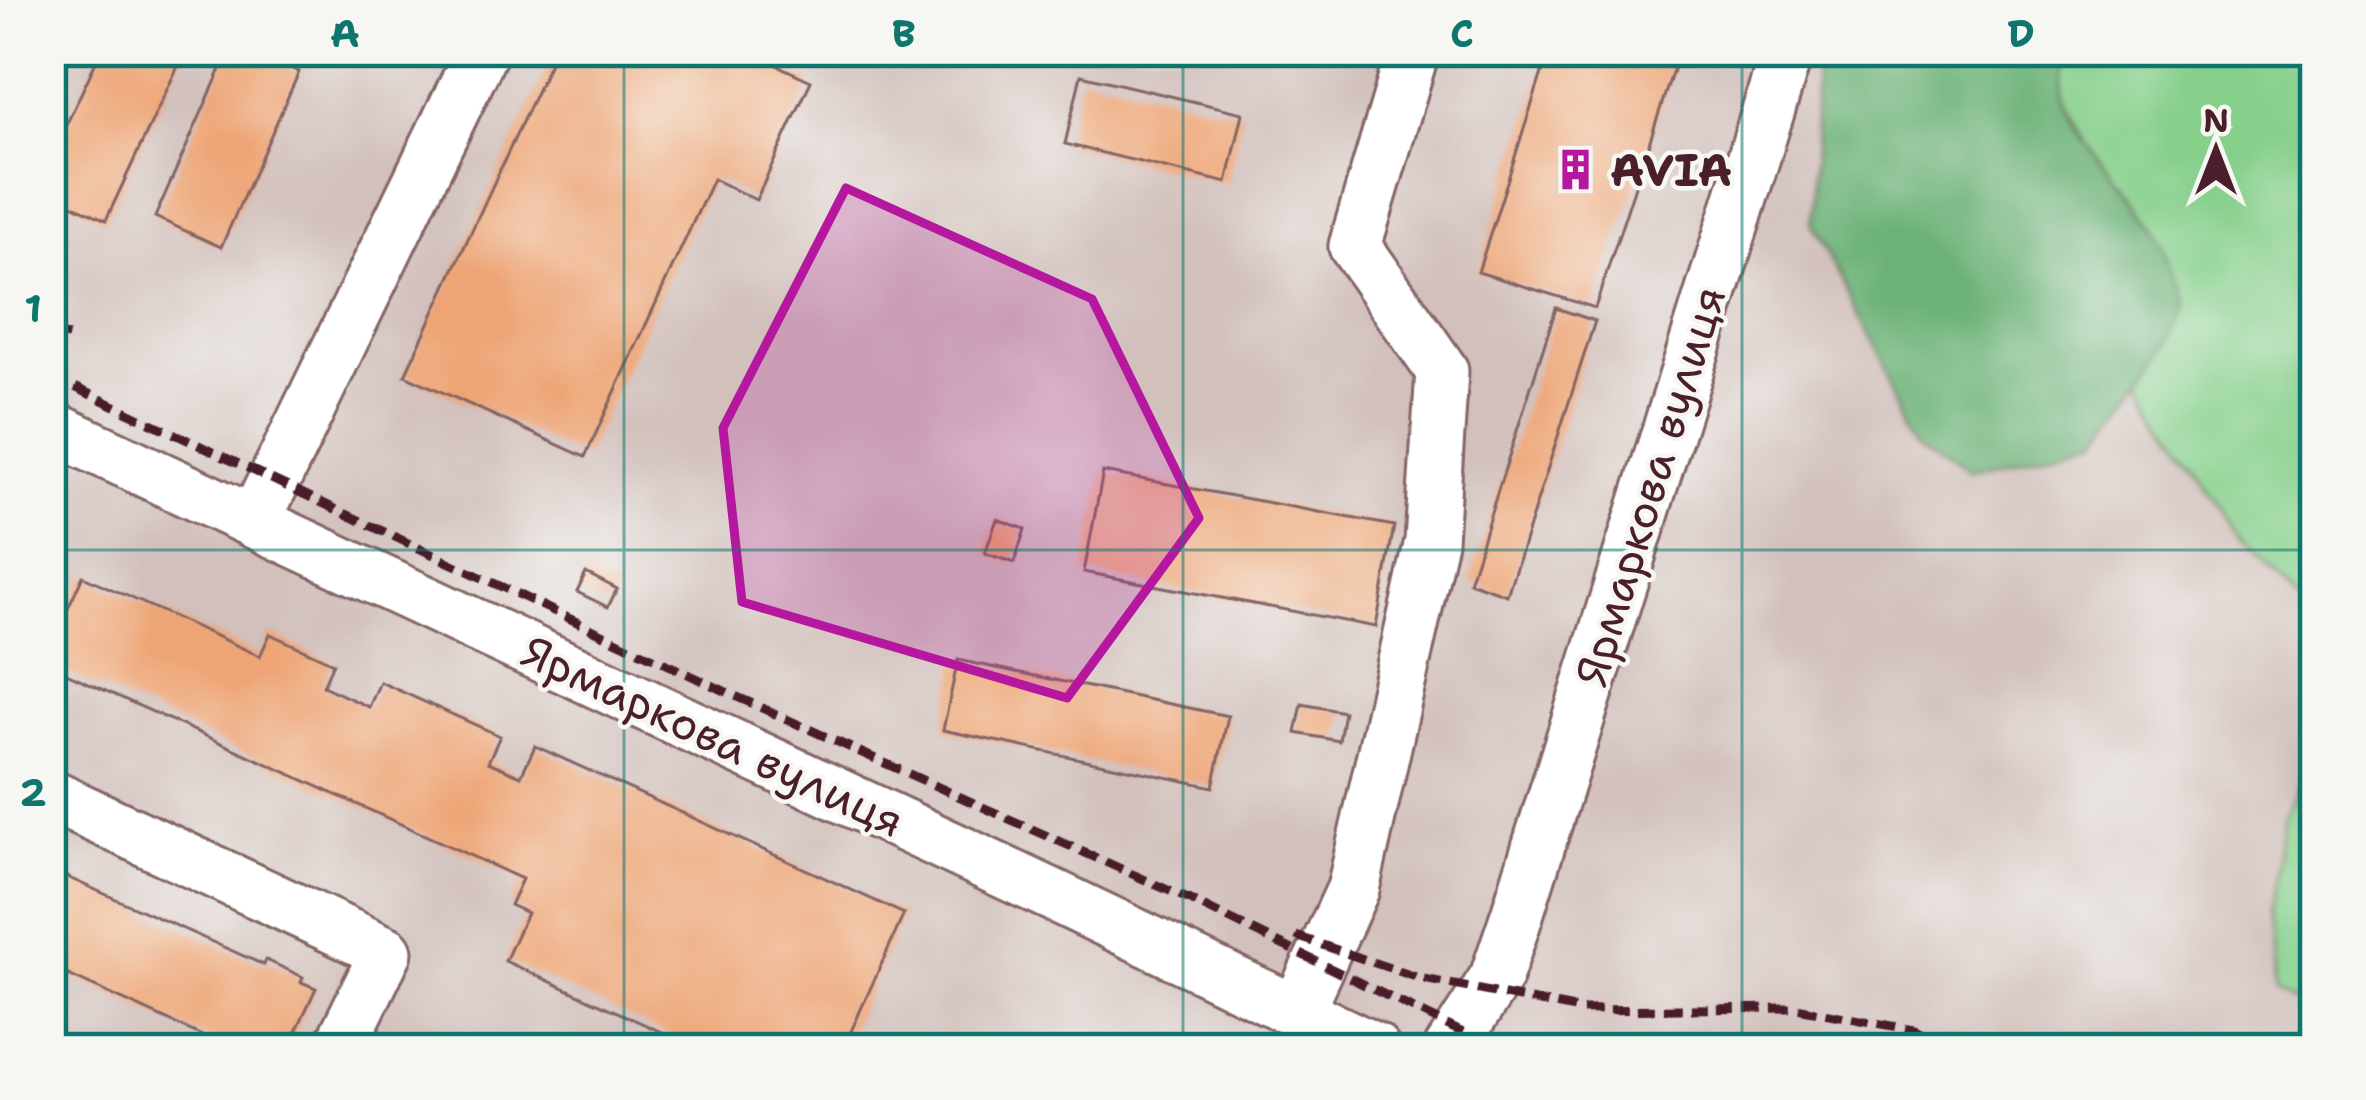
<svg xmlns="http://www.w3.org/2000/svg" width="2366" height="1100" viewBox="0 0 2366 1100" font-family="'Shantell Sans',sans-serif">
  <style>
    .industrial { fill: #d1c0bc }
    .green { fill: #86d08c; stroke: #68785c; stroke-width: 3 }
    .forest { fill: #6cb278; stroke: #5b6852; stroke-width: 3 }
    .building { fill: #eea475 }
    .lines { fill: none; stroke-linecap: round; stroke-linejoin: round }
    .minor-casing { stroke: #846565; stroke-width: 57 }
    .minor { stroke: #fff; stroke-width: 51 }
    .rail { stroke: #4a1f2b; stroke-width: 9; stroke-dasharray: 18 9; stroke-linecap: butt }
    .marked { fill: #b5179e; fill-opacity: 0.2; stroke: #b5179e; stroke-width: 9; stroke-linejoin: round }
    .grid { fill: none; stroke: #0f766e; stroke-width: 3; stroke-opacity: 0.55 }
    .labels { text-anchor: middle; stroke-width: 9; stroke-linejoin: round; paint-order: stroke }
    .poi-label { font-size: 45px; font-weight: bold; fill: #4a1f2b; stroke: #f6f6f2; text-anchor: start }
    .street-label { font-size: 45px; fill: #4a1f2b; stroke: #f6f6f2 }
    .neatline { fill: none; stroke: #0f766e; stroke-width: 4.5 }
    .grid-label { font-size: 39px; text-anchor: middle; font-weight: bold; fill: #0f766e }
  </style>
  <rect width="100%" height="100%" fill="#f6f6f2"/>
  <filter id="ink" filterUnits="userSpaceOnUse"><feTurbulence type="fractalNoise" baseFrequency=".00833" numOctaves="2"/><feDisplacementMap in="SourceGraphic" scale="24" xChannelSelector="R" yChannelSelector="G"/><feConvolveMatrix kernelMatrix="1 2 1 2 8 2 1 2 1" color-interpolation-filters="sRGB"/></filter>
  <filter id="wash" filterUnits="userSpaceOnUse"><feTurbulence type="fractalNoise" baseFrequency=".004" numOctaves="4" result="noise"/><feDisplacementMap in="SourceGraphic" scale="48" xChannelSelector="R" yChannelSelector="G"/><feGaussianBlur stdDeviation="2.7" result="paint"/><feColorMatrix in="noise" values="0 0 0 0 0 0 0 0 0 0 0 0 0 0 0 0 0 1.4 0 .05"/><feComposite in="paint" operator="in"/></filter>
  <g filter="url(#wash)">
    <rect width="100%" height="100%" fill="#f1e7d2"/>
    <!-- industrial -->
    <polygon class="industrial" points="51,51 1817,51 1810,224 1923,432 1972,471 2097,439 2142,378 2240,541 2315,623 2315,754 2283,817 2274,991 2315,1012 2315,1049 51,1049"/>
    <!-- green -->
    <g class="green">
      <polygon points="2066,51 2315,51 2315,623 2240,541 2142,378 2167,345 2149,221 2093,156 2058,92"/>
      <polygon points="2315,754 2315,1012 2274,991 2267,918 2283,817"/>
    </g>
    <!-- forest -->
    <path class="forest" d="M1817,51H2066C2044,124 2112,165 2147,219C2164,243 2171,279 2182,306L2167,345L2097,439L1972,471L1923,432L1810,224Z"/>
    <g id="blocks">
      <!-- building -->
      <g class="building">
        <polygon points="101,51 185,51 106,220 51,194 60,167 51,163 51,157"/>
        <polygon points="229,51 252,51 299,72 221,247 155,217"/>
        <polygon points="555,51 773,51 768,61 811,81 756,200 713,179 585,457 405,375"/>
        <polygon points="1549,51 1622,51 1674,67 1595,308 1478,272"/>
        <polygon points="1081,75 1243,113 1227,183 1065,144"/>
        <polygon points="1556,308 1595,321 1507,595 1469,582"/>
        <polygon points="1103,472 1394,526 1376,627 1084,572"/>
        <polygon points="997,519 1025,529 1014,563 985,553"/>
        <polygon points="586,573 617,589 608,607 577,592"/>
        <polygon points="83,576 260,656 270,634 333,663 323,686 369,707 380,682 500,736 488,762 521,776 535,746 904,914 843,1049 699,1049 505,961 527,913 510,905 522,879 51,666 51,646"/>
        <polygon points="958,660 1228,716 1213,787 943,730"/>
        <polygon points="1302,704 1344,712 1339,741 1296,733"/>
        <polygon points="51,870 264,965 266,960 303,977 301,982 316,988 288,1049 231,1049 51,967"/>
      </g>
    </g>
  </g>
  <g filter="url(#ink)">
    <use href="#blocks" fill-opacity="0" stroke="#846565" stroke-width="3"/>
    <g class="lines">
      <defs>
        <g id="minor">
          <polyline points="51,427 1055,896 1374,1049"/>
          <polyline points="254,522 482,51"/>
          <polyline points="51,796 386,952 339,1049"/>
          <polyline points="1297,1011 1353,889 1431,541 1442,371 1355,246 1413,51"/>
          <polyline points="1450,1049 1496,977 1517,915 1787,51"/>
        </g>
      </defs>
      <!-- minor casing -->
      <use href="#minor" class="minor-casing"/>
      <!-- minor -->
      <use href="#minor" class="minor"/>
      <!-- rail -->
      <g class="rail">
        <polyline points="51,332 72,337"/>
        <polyline points="51,376 735,696 1188,899 1496,1049"/>
        <polyline points="1296,936 1419,978 1580,1010 1797,1008 1914,1030 1951,1049"/>
      </g>
    </g>
  </g>
  <!-- marked area -->
  <path class="marked" d="M846,188L1092,299L1199,518L1067,698L742,602L723,428Z"/>
  <!-- grid -->
  <path class="grid" d="M624,51V1049M1183,51V1049M1742,51V1049M51,550H2315"/>
  <!-- icons -->
  <defs>
    <symbol id="building-bare" viewBox="-9 -9 18 18"><path d="M-4-6H4V6H1V3H-1V6H-4ZM-2.5-4.3h1.7v1.8h-1.7ZM.8-4.3h1.7v1.8H.8ZM-2.5-1h1.7V.8h-1.7ZM.8-1h1.7V.8H.8Z" fill="#b5179e" stroke="#f6f6f2" stroke-width="2.5" paint-order="stroke"/></symbol>
  </defs>
  <g fill-rule="evenodd">
    <use href="#building-bare" x="1546" y="140" width="59" height="59"/>
  </g>
  <g class="labels">
    <!-- poi labels -->
    <g class="poi-label">
      <text x="1610" y="186">AVIA</text>
    </g>
    <!-- street labels -->
    <g class="street-label">
      <text transform="translate(1650 486) rotate(-73)" y="16">Ярмаркова вулиця</text>
      <text transform="translate(713 736) rotate(25)" y="16">Ярмаркова вулиця</text>
    </g>
  </g>
  <!-- margin -->
  <rect width="2366" height="1100" fill="none" stroke="#f6f6f2" stroke-width="132"/>
  <!-- north arrow -->
  <g transform="translate(2216 150)" stroke="#f6f6f2" stroke-width="9" paint-order="stroke">
  <path d="M0-9L21 45L0 30L-21 45Z" fill="#4a1f2b"/>
  <text y="-18" font-size="33" font-weight="bold" text-anchor="middle" fill="#4a1f2b">N</text>
  </g>
  <rect x="66" y="66" width="2234" height="968" class="neatline"/>
  <g class="grid-label">
    <text x="345" y="47">A</text>
    <text x="904" y="47">B</text>
    <text x="1462" y="47">C</text>
    <text x="2021" y="47">D</text>
    <text x="33" y="322">1</text>
    <text x="33" y="806">2</text>
  </g>
</svg>
